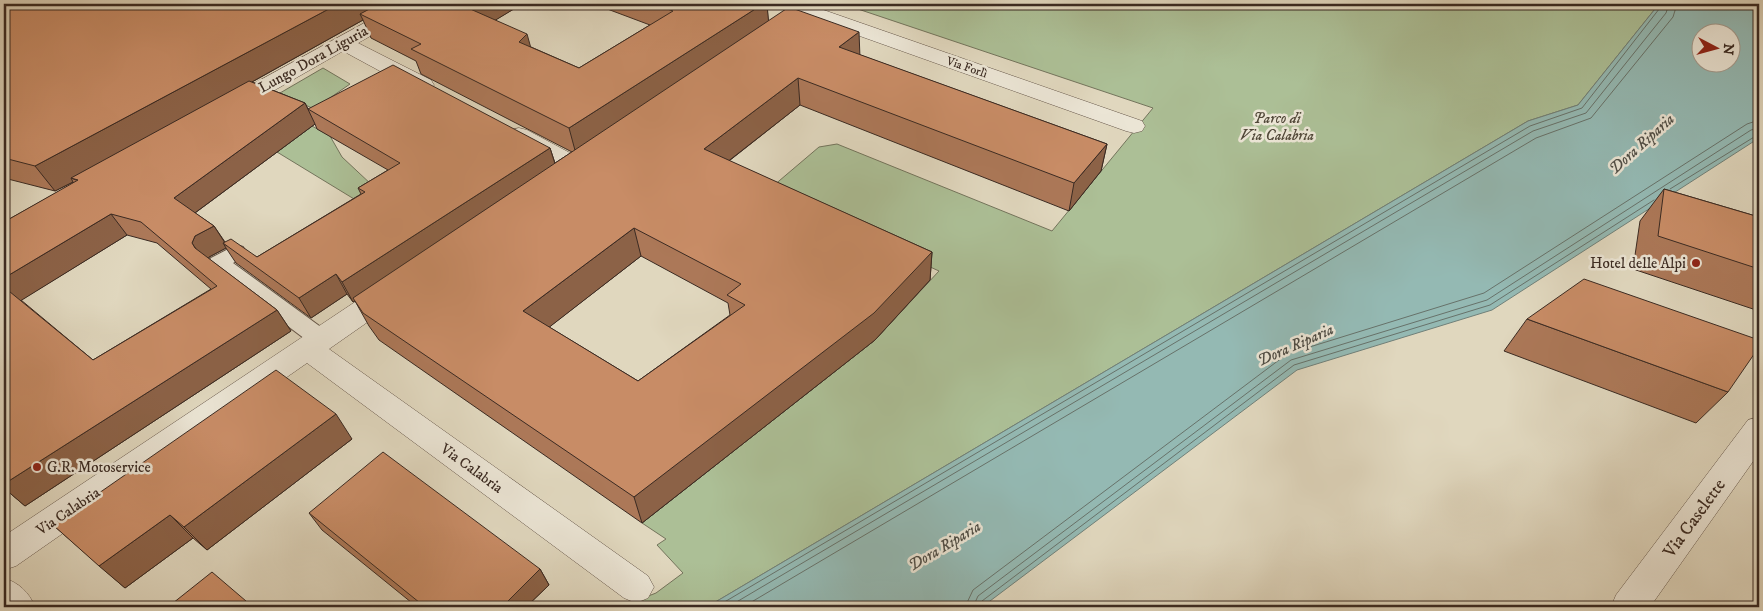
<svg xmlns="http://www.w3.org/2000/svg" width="1763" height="611" viewBox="0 0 1763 611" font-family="'IM FELL DW Pica',serif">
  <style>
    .green { fill: #acbf96; stroke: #73745c }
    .water { fill: #94b9b3; stroke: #708079; fill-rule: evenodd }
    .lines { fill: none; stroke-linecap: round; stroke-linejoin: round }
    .shore { stroke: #67726a; stroke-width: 1 }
    .lane-casing { stroke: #645549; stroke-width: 2 }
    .street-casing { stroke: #645549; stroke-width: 1 }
    .lane { fill: #ebe5d5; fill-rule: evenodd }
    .street { fill: #ebe5d5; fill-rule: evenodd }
    .wall { fill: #ac7858; stroke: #3a2a22; fill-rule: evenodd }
    .shaded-wall { fill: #8c6247; stroke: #3a2a22 }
    .building { fill: #c88c66; stroke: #3a2a22; fill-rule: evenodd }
    .poi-dot { fill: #8f2418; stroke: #ebe5d5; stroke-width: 2 }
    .labels { text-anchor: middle; stroke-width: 5; stroke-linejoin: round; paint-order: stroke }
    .far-street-label { font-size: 12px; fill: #3a2a22; stroke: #ebe5d5 }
    .street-label { font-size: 15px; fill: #3a2a22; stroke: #ebe5d5 }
    .park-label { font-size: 15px; font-style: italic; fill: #514839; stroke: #ebe5d5 }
    .poi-label { font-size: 15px; fill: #3a2a22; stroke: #ebe5d5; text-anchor: end }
    .water-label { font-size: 16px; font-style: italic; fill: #504e46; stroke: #ebe5d5 }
    .near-street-label { font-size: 18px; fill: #3a2a22; stroke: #ebe5d5 }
  </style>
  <rect width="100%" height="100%" fill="#e0d7be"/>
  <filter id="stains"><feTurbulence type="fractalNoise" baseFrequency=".004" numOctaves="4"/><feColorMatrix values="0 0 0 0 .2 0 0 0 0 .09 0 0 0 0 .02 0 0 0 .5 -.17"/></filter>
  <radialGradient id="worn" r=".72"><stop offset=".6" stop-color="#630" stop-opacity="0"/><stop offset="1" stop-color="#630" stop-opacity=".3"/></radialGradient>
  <!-- green -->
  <g class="green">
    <polygon points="843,4 1659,4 1578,105 1528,121 707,607 626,607 633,602 656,593 683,573 657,545 666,539 642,523 875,340 939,271 766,192 819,147 837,144 1052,231 1153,108"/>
    <polygon points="323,68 350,84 314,109 280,93"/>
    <polygon points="312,126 330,136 342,157 373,186 359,202 277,152"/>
  </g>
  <!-- water -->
  <path class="water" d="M1659,4H1759V138L1492,310L1297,370L982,607H707L1528,121L1578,105ZM1700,32H1730V62H1700Z"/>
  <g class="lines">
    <!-- shore -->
    <g class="shore">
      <polyline points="1670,189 1759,134"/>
      <polyline points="716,607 1530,126 1582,108 1663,4"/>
      <polyline points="728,607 1533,131 1586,113 1666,13 1669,4"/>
      <polyline points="743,607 1536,138 1591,118 1673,17 1677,4"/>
      <polyline points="965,607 973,590 1287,354 1484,293 1747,124 1759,120"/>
      <polyline points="973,607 978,596 1291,360 1487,300 1751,130 1759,128"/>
      <polyline points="979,607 982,601 1294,365 1490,305 1654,200"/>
    </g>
    <defs>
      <polygon id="lane" points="236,245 243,247 246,252 243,257 233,263 329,333 332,339 329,345 321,347 313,345 211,268 208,263 211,258"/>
      <g id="street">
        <polygon points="399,4 423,4 420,8 358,43 431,80 434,85 431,90 423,91 415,90 343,51 240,110 232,112 224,110 221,105 224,100"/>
        <polygon points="794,4 813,4 815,7 1142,121 1145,126 1142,131 1134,133 1126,131 801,15"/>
        <polygon points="519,128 527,130 585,161 589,166 585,171 577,173 569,171 511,140 508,135 511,130"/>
        <polygon points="392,281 402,284 406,291 402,298 329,349 648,576 654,587 648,598 636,603 624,598 307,363 16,566 4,570 4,536 382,284"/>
        <polygon points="1759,417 1759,453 1650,607 1611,607 1616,595 1748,420"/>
        <path d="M4,578C19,583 29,592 35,607H4Z"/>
      </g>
    </defs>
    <!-- lane casing -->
    <use href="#lane" class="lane-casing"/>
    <!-- street casing -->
    <use href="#street" class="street-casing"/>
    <!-- lane -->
    <use href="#lane" class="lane"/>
    <!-- street -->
    <use href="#street" class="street"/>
  </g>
  <!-- wall -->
  <g class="wall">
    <path d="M4,4H522L495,20L531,47L579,68L650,25L594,4H767L768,21L860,55L1107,144L1101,171L1069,211L800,105L729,161L932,252L930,280L875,340L642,523L379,340L369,326L355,301L353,302L347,294L311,318L236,263L226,248L209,257V259L277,310L291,331L25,506L4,488V222L74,183L73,182L55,191L4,178ZM363,20L371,38L416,61L421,74L572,152L555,163L550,148L308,109L305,103L252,82ZM315,124L317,129L388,170L358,188L361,194L257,257L225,242L214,226L195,213ZM127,235L157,243L211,289L93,360L21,300ZM641,256L728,303L730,315L638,381L549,327Z"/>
    <polygon points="1664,189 1759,217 1759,311 1633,269 1640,221"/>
    <polygon points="1527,319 1728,392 1696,423 1504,351"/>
    <polygon points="352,439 207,550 193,538 125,588 53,525"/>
    <polygon points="309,513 540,569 549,585 526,607 417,607 322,530"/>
  </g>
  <!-- shaded-wall -->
  <g class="shaded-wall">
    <polygon points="338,4 396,4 360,14 363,20 76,180 71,178 73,182 55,191 35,166"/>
    <polygon points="475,4 522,4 476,32 468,8"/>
    <polygon points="763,4 767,4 769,26 576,154 569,128"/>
    <polygon points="859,32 860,58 839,47"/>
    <polygon points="527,34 534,59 519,42"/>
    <polygon points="798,78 800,105 708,177 704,149"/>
    <polygon points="305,103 315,124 188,218 174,198"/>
    <polygon points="1107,144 1101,171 1069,211 1074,183"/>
    <polygon points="550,148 556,167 353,302 342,282"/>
    <polygon points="111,214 127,235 17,303 4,288 4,278"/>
    <polygon points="214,226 227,246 223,243 226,248 209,257 206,264 192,243 195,236"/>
    <polygon points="634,228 641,256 534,339 523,311"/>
    <polygon points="932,252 930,280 875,340 642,523 634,497"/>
    <polygon points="336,274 347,294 311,318 299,298"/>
    <polygon points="277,310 291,331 25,506 4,488 4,484"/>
    <polygon points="336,414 352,439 207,550 184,527"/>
    <polygon points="170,515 193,538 125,588 99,566"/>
    <polygon points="540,569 549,585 526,607 502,607"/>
  </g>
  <!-- building -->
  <g class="building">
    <polygon points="4,4 338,4 35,166 4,158"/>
    <polygon points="379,4 475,4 468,8 527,34 519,42 579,68 673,11 653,4 763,4 569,128 411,49 421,44 360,14"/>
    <path d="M789,7L859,32L839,47L1107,144L1074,183L798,78L704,149L932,252L874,313L634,497L363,313L353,298ZM634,228L741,284L727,295L745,305L638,381L523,311Z"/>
    <polygon points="393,65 550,148 342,282 336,274 299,298 223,243 231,239 257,257 365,192 358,188 400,163 308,109"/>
    <polygon points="249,81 305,103 174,198 214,226 195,236 192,243 195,248 277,310 4,484 4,287 93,360 217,286 141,222 111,214 4,278 4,222 78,180 71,178"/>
    <polygon points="1664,189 1759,217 1759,269 1658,236"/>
    <polygon points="1584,279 1759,340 1759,347 1728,392 1527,319"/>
    <polygon points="276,370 336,414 184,527 170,515 99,566 53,525"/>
    <polygon points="383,452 540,569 502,607 425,607 309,513"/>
    <polygon points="212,572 253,607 168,607"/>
  </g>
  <!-- markers -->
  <g class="poi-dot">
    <circle cx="1696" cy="263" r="5"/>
    <circle cx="37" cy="467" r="5"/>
  </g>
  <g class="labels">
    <!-- far-street labels -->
    <g class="far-street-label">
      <text transform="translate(967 67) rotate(19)" y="4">Via Forlì</text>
    </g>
    <!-- street labels -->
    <g class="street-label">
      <text transform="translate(313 59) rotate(-29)" y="5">Lungo Dora Liguria</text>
      <text transform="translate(472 468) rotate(36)" y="5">Via Calabria</text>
      <text transform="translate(68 511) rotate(-34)" y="5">Via Calabria</text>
    </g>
    <!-- park labels -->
    <g class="park-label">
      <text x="1277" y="123">Parco di<tspan x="1277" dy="17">Via Calabria</tspan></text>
    </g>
    <!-- poi labels -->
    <g class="poi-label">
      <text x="1686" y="268">Hotel delle Alpi</text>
      <text x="47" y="472" text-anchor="start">G.R. Motoservice</text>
    </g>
    <!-- water labels -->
    <g class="water-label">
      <text transform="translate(1641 143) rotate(-42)" y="6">Dora Riparia</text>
      <text transform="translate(1295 344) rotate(-24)" y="6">Dora Riparia</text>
      <text transform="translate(944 545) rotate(-31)" y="6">Dora Riparia</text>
    </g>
    <!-- near-street labels -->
    <g class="near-street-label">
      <text transform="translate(1694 518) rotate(-54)" y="6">Via Caselette</text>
    </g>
  </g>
  <!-- margin -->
  <rect width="1763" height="611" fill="none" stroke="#e0d7be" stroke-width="20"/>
  <rect x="5" y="5" width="1753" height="601" fill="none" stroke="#3a2a22" stroke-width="2.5"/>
  <rect x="10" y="10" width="1743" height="591" fill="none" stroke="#3a2a22"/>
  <!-- north arrow -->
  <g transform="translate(1716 48) rotate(96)"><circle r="24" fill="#ebe5d5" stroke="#a49a8d"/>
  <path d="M0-4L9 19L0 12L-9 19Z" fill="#8f2418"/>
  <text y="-8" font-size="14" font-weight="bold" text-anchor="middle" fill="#3a2a22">N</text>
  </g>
  <rect width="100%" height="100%" filter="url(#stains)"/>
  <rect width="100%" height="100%" fill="url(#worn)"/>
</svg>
